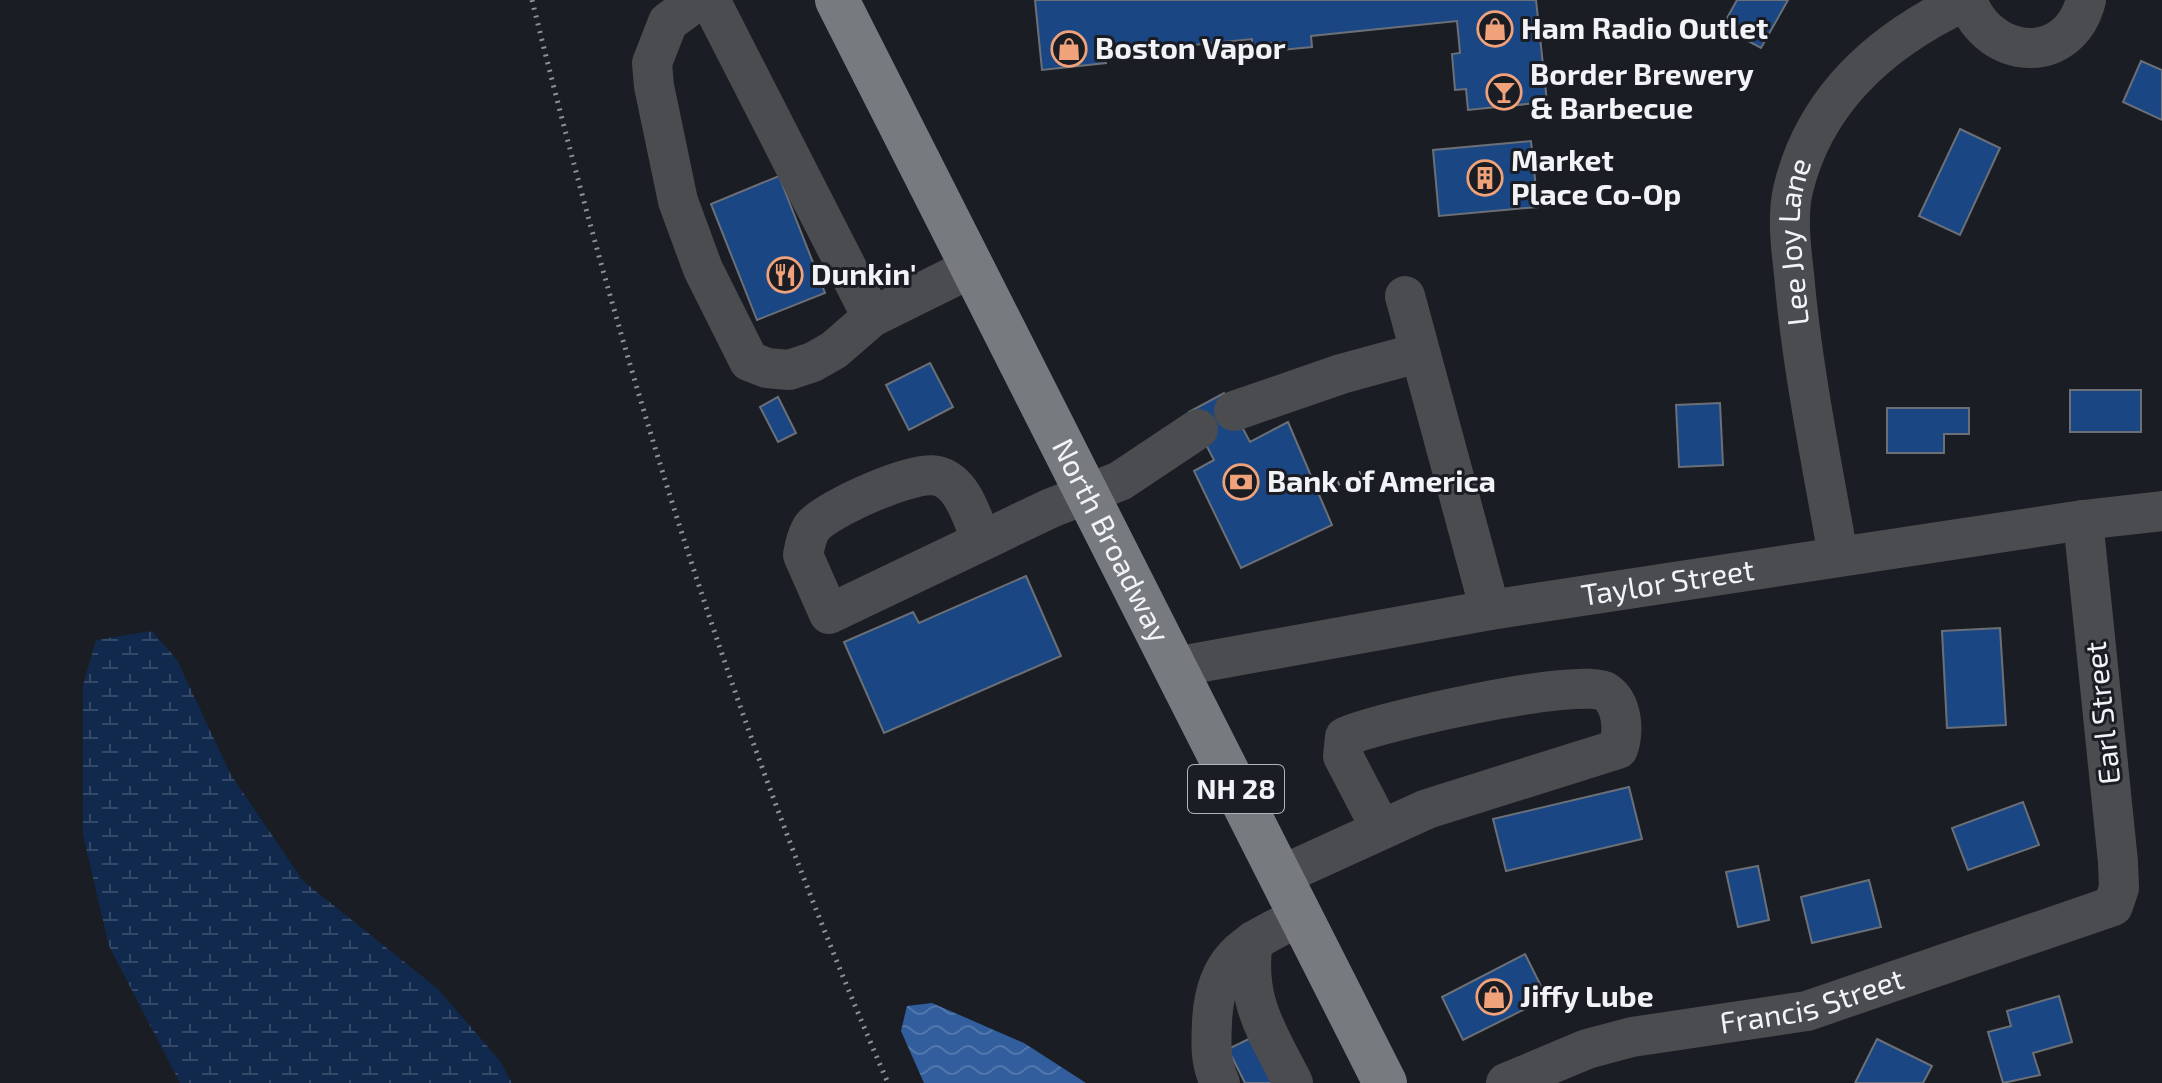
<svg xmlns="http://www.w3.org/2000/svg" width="2162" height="1083" viewBox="0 0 2162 1083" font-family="'Exo 2',sans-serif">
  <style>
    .wetland { fill: url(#wetland-marsh) }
    .water { fill: url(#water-waves) }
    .building { fill: #1a4684; stroke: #6b7077; stroke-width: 2 }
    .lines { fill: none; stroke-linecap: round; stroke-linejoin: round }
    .path { stroke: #8d9095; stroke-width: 5; stroke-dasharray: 2 6; stroke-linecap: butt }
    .minor { stroke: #4a4c4f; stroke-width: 40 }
    .major { stroke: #777b80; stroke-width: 44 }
    .labels { text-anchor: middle; stroke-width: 6; stroke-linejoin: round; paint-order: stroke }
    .shield { fill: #1a1d23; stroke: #b0b3b7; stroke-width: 2 }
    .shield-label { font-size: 28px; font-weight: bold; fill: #f1f3f7 }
    .poi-label { font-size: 30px; font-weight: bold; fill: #f1f3f7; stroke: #1a1d23; text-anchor: start }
    .street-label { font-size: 30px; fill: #f1f3f7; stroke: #1a1d23 }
  </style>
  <defs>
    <pattern id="wetland-marsh" width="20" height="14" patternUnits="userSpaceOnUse" patternTransform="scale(2)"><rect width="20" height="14" fill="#11294c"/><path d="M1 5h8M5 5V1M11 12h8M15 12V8" fill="none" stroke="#344867"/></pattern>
    <pattern id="water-waves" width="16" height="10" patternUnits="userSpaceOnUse" patternTransform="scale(2)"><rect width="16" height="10" fill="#325e9e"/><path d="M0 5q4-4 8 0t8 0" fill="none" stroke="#5076ac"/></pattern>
  </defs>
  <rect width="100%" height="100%" fill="#1a1d23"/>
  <!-- wetland -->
  <polygon class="wetland" points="152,631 177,660 231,775 303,881 438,989 500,1061 512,1083 180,1083 109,946 83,835 83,685 96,640"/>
  <!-- water -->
  <polygon class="water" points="932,1003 1024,1043 1086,1083 924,1083 901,1031 907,1006"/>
  <!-- building -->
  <g class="building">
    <polygon points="1035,0 1536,0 1547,102 1468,110 1466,89 1455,90 1452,54 1460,53 1457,21 1311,36 1312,47 1281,50 1280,42 1252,45 1252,39 1105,54 1106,63 1042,70"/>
    <polygon points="1737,0 1788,0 1761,48 1722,27"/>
    <polygon points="2141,61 2162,70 2162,120 2123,102"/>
    <polygon points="1960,129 2000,148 1960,235 1919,216"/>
    <polygon points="1531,141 1538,207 1439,216 1433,150"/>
    <polygon points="779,176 825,293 757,320 711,204"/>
    <polygon points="930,363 953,407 909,430 886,385"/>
    <rect x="2070" y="390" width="71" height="42"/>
    <polygon points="1224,393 1250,442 1288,422 1332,525 1241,568 1194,471 1214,460 1189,412"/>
    <polygon points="778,397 796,433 778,442 760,407"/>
    <polygon points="1720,403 1723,465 1679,467 1676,405"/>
    <polygon points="1887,408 1969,408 1969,434 1944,434 1944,453 1887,453"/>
    <polygon points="1026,576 1061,656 884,733 844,642 913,612 919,623"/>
    <polygon points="2000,628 2006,725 1947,728 1942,631"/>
    <polygon points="1629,787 1642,839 1506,871 1493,819"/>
    <polygon points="2023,802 2039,845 1968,870 1952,828"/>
    <polygon points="1758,866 1769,920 1738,927 1726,872"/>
    <polygon points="1869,880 1881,927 1812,943 1801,897"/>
    <polygon points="1525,954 1547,998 1463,1040 1442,997"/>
    <polygon points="2059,996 2072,1042 2033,1053 2040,1075 2003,1083 1988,1032 2011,1026 2007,1011"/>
    <polygon points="1255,1036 1281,1083 1245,1083 1228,1049"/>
    <polygon points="1877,1039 1932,1066 1923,1083 1855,1083"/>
  </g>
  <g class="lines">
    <!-- path -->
    <g class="path">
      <path d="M532,0C623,370 736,734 888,1083"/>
      <polyline points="1323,490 1361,473"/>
    </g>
    <!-- minor -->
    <g class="minor">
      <polyline points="698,0 668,22 652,63 654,86 678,201 703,269 749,361 767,368 789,370 813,362 834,350 872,317 971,268"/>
      <polyline points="710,0 872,317"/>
      <path d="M1967,0C1989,61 2069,67 2086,0"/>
      <polyline points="1405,296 1490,610"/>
      <polyline points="1234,411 1341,374 1418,353"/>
      <path d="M982,541C972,519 964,483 938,476C916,469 829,508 813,526C807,534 805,545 803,555L829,614L1051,508L1120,481L1198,429"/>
      <path id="s1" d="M1838,556C1822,463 1802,369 1794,274C1791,248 1787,216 1793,190C1815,97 1885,38 1967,0"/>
      <path id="s2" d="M1175,667L1490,610L2083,520L2162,511"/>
      <path d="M1280,876L1427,809L1618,749C1624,732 1623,704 1606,692C1583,676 1376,722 1345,737L1343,756L1381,829"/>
      <path d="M1253,941C1244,1000 1267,1032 1293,1083"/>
      <path d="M1220,1083C1210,1062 1211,1045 1212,1022C1215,956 1247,943 1301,916"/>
      <path id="s3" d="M1506,1083L1587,1049L1632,1037L1807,1011L2113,906L2119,888L2118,862L2083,520"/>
    </g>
    <!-- major -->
    <path class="major" id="s4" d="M837,0L1385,1083"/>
  </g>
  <!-- icons -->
  <defs>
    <symbol id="shop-ring" viewBox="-11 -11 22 22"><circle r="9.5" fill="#1a1d23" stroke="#f0a27a" stroke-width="1.5"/><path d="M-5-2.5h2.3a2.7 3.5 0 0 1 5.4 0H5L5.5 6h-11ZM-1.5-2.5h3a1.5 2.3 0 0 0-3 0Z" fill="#f0a27a"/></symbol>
    <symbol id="bar-ring" viewBox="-11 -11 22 22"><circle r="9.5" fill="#1a1d23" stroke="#f0a27a" stroke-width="1.5"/><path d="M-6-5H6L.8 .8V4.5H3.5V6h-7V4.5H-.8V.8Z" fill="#f0a27a"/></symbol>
    <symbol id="building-ring" viewBox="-11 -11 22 22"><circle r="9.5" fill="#1a1d23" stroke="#f0a27a" stroke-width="1.5"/><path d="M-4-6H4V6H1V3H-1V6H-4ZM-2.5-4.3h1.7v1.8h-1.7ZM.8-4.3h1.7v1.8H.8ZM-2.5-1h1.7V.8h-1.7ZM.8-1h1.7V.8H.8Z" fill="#f0a27a"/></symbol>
    <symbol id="restaurant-ring" viewBox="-11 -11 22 22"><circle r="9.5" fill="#1a1d23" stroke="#f0a27a" stroke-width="1.5"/><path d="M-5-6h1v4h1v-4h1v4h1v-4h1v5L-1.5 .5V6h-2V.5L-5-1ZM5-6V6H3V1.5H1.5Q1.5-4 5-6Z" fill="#f0a27a"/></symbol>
    <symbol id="bank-ring" viewBox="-11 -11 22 22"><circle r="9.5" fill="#1a1d23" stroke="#f0a27a" stroke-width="1.5"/><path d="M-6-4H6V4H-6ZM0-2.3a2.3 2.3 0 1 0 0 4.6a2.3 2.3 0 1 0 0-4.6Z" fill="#f0a27a"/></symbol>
  </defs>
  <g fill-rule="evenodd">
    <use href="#shop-ring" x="1475" y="9" width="40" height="40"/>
    <use href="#shop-ring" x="1049" y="29" width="40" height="40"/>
    <use href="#bar-ring" x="1484" y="72" width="40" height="40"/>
    <use href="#building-ring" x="1465" y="158" width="40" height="40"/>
    <use href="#restaurant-ring" x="765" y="255" width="40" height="40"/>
    <use href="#bank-ring" x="1221" y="462" width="40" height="40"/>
    <use href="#shop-ring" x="1474" y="977" width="40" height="40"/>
  </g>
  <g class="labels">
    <!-- shield labels -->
    <rect class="shield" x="1188" y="765" width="96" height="48" rx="6"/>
    <g class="shield-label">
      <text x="1236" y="799">NH 28</text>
    </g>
    <!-- poi labels -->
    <g class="poi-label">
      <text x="1521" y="39">Ham Radio Outlet</text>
      <text x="1095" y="59">Boston Vapor</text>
      <text x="1530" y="85">Border Brewery<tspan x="1530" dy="34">&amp; Barbecue</tspan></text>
      <text x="1511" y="171">Market<tspan x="1511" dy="34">Place Co-Op</tspan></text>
      <text x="811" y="285">Dunkin'</text>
      <text x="1267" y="492">Bank of America</text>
      <text x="1520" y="1007">Jiffy Lube</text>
    </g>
    <!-- street labels -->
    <g class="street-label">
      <text dy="10" stroke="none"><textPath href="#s1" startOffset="318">Lee Joy Lane</textPath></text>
      <text dy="10" stroke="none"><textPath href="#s4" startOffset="606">North Broadway</textPath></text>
      <text dy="10" stroke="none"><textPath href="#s2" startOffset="500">Taylor Street</textPath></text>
      <text transform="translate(2103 713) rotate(-96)" y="10">Earl Street</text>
      <text dy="10" stroke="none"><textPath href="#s3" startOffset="318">Francis Street</textPath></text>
    </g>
  </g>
</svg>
